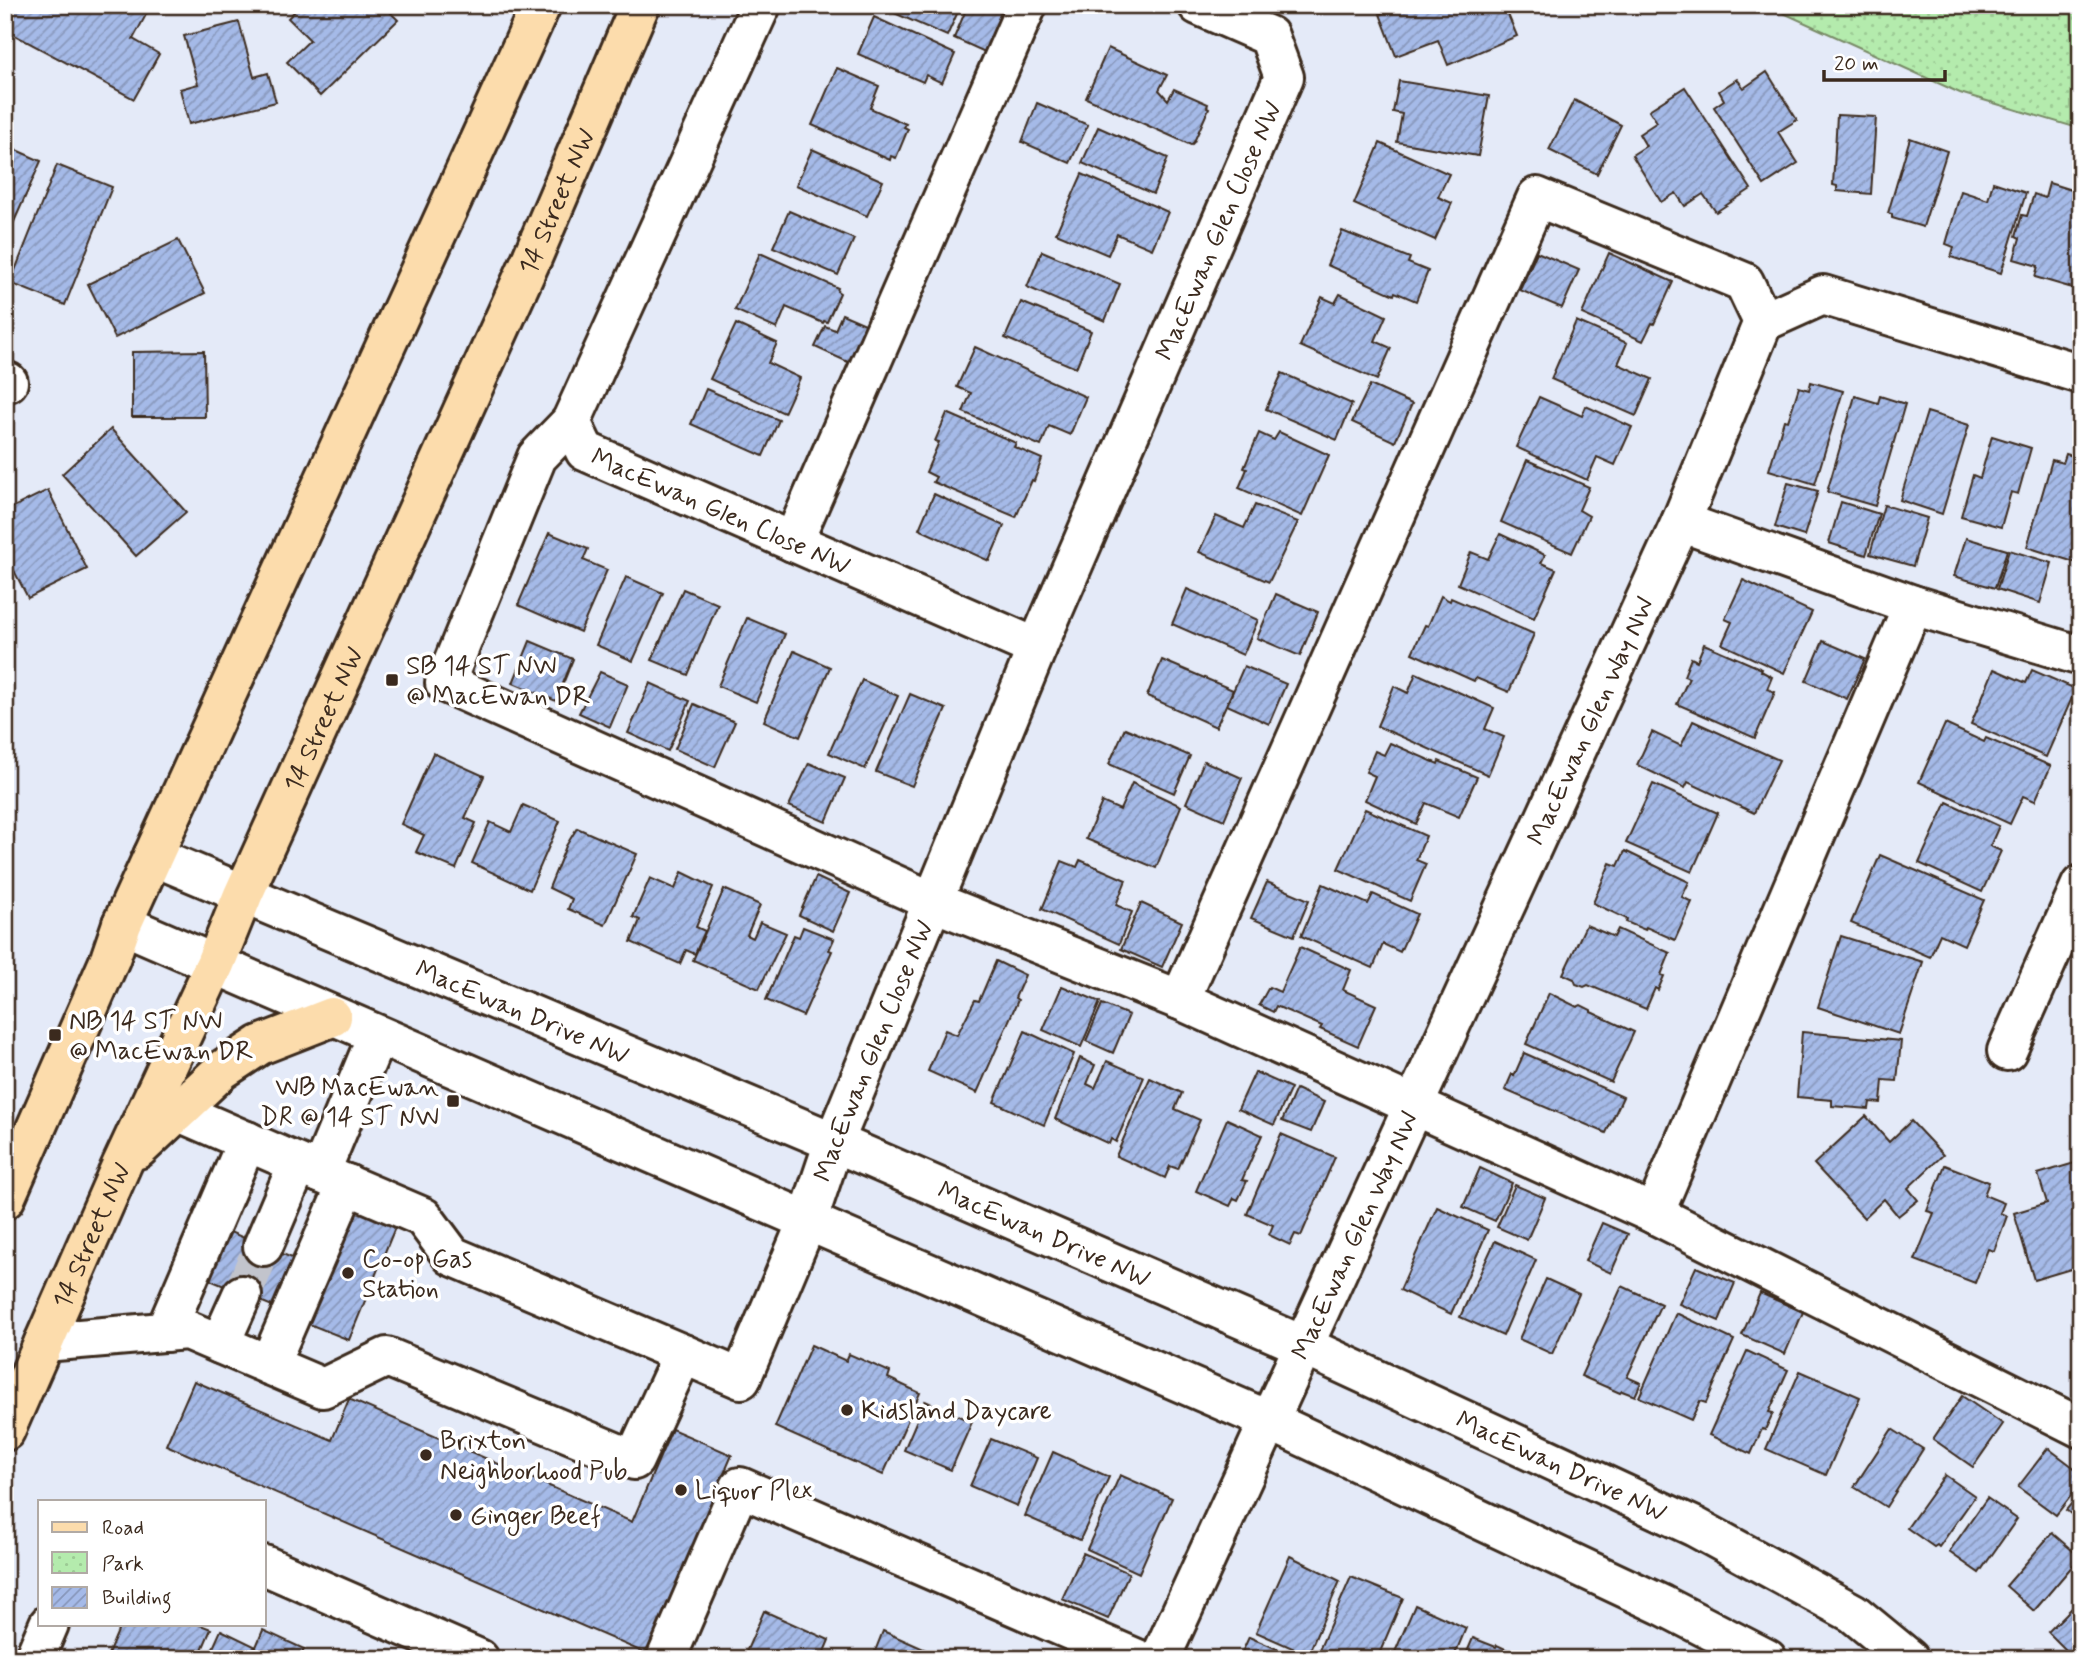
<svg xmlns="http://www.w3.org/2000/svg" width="2086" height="1664" viewBox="0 0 2086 1664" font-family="Mynerve,sans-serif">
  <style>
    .park { fill: url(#park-dots); stroke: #788a66; stroke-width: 2 }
    .building { fill: url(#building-hatch); stroke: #3b2a1e; stroke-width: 2 }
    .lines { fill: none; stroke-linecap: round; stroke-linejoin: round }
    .minor-tunnel { stroke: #c2c4cc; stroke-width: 38; stroke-dasharray: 38 19; stroke-linecap: butt }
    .minor-casing { stroke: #3b2a1e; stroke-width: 44 }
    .major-casing { stroke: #3b2a1e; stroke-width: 44 }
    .minor { stroke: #fff; stroke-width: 38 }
    .major { stroke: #fcdcac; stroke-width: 38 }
    .poi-dot { fill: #3b2a1e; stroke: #fff; stroke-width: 2.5 }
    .labels { text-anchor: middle; stroke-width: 7; stroke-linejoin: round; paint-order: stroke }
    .street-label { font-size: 26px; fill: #3b2a1e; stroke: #fff }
    .poi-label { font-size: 26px; fill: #3b2a1e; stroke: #fff; text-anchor: start }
  </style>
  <defs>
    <pattern id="park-dots" width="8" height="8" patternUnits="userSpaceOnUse" patternTransform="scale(1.75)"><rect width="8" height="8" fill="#b4ebad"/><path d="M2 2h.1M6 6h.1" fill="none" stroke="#9cca94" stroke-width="1.8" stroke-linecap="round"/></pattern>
    <pattern id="building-hatch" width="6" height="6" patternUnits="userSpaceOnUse" patternTransform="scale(1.75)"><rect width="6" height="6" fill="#a5bae8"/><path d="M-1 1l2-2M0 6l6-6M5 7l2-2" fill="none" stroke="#8897bb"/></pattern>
  </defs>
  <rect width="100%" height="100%" fill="#e4eaf8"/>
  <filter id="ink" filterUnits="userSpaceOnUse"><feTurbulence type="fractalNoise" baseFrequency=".0143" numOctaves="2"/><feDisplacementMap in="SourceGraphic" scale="14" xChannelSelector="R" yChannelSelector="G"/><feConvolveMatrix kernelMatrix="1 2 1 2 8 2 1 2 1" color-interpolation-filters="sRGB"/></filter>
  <g filter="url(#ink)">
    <!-- park -->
    <polygon class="park" points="1766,5 2081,5 2081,129 1960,93"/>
    <!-- building -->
    <g class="building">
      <polygon points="5,5 78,5 90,12 94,5 132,5 147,13 133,39 159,54 134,99 5,30"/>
      <polygon points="301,5 383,5 398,20 320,96 287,62 310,40 288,18"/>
      <polygon points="876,5 961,5 947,36"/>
      <polygon points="968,5 1001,5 1016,12 996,57 954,38"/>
      <polygon points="1399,5 1504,5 1517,36 1448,65 1438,40 1396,56 1380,14"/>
      <polygon points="874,17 955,54 942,83 926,75 923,82 858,54"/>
      <polygon points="239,22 254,77 268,73 276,102 189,124 180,89 198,84 184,36"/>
      <polygon points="1108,48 1167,75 1159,90 1168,100 1174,89 1208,104 1207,107 1209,108 1194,142 1191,145 1086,98"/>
      <polygon points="837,68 879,86 870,108 906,124 904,127 908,129 896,158 891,156 890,160 812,125"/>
      <polygon points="1767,72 1797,120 1778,132 1798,163 1764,185 1714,107 1724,100 1719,91 1737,79 1744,88"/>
      <polygon points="1399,81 1489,96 1478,156 1397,142 1402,114 1393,112"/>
      <polygon points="1685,87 1751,189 1716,212 1703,194 1685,206 1676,193 1661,202 1632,155 1646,146 1639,134 1657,122 1649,110"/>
      <polygon points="1574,100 1621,125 1597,174 1549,150"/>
      <polygon points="1037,103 1088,125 1070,163 1022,142"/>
      <polygon points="1837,115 1876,117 1871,194 1837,191 1837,186 1833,185"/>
      <polygon points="1098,127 1168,158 1153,194 1082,163"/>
      <polygon points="1910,138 1947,151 1923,227 1892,218 1892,214 1888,213"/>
      <polygon points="1380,143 1449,174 1438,197 1452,203 1435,240 1354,204"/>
      <polygon points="5,145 41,161 5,242"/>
      <polygon points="812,149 883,181 867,216 796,185"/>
      <polygon points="57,165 112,187 65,305 10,283"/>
      <polygon points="1082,174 1168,212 1152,249 1117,234 1108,255 1056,233"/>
      <polygon points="1993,182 2026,193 2001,273 1951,257 1954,247 1946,244 1961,191 1988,200"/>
      <polygon points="2049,183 2081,193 2081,278 2076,289 2035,277 2038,266 2014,259 2020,238 2016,236 2022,215 2027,216 2034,194 2045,198"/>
      <polygon points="789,211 854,239 838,275 773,247"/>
      <polygon points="1342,231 1410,258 1408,263 1428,271 1416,301 1395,292 1394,295 1327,265"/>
      <polygon points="178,240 205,293 115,338 88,284"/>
      <polygon points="1042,251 1120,284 1105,321 1027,287"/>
      <polygon points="1537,252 1579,270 1562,308 1520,290"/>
      <polygon points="760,253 838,288 837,291 840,293 827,322 824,321 823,323 786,307 777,329 735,310"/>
      <polygon points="1609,253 1673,282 1654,324 1652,323 1643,341 1582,314"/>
      <polygon points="1340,294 1386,316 1375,341 1391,348 1377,380 1300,346 1322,297 1335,303"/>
      <polygon points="1021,302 1091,331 1076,368 1005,338"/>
      <polygon points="842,314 877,329 861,368 815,347 825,326 835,330"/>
      <polygon points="1576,321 1627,343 1618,364 1652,379 1636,416 1551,379"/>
      <polygon points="736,324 777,343 768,363 800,378 784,413 710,379"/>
      <polygon points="975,347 1086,397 1070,435 1049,426 1041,446 963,412 971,393 957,387"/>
      <polygon points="204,351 205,417 132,417 132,352"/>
      <polygon points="1282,373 1352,404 1337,440 1266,409"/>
      <polygon points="1811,382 1843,391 1815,484 1769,470 1784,420 1788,421 1799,387 1809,390"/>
      <polygon points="1370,385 1412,404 1395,442 1352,422"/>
      <polygon points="706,389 779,420 763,456 691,424"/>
      <polygon points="1855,396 1878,403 1880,396 1905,404 1875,506 1827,492"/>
      <polygon points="1539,397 1582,416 1586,406 1632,427 1615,465 1597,457 1587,480 1516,447"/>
      <polygon points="1927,412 1969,425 1942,514 1900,500"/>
      <polygon points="947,413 1016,443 1014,447 1042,459 1034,481 1032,480 1016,517 933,482 936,477 926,472 939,442 935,441"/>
      <polygon points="111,429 186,512 136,556 62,474"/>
      <polygon points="1279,432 1329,455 1302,516 1239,488 1247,469 1244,468 1259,433 1274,440"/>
      <polygon points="1992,436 2031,448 2018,494 2011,492 2001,527 1961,516 1973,475 1980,478"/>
      <polygon points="2066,454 2081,458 2081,541 2074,562 2027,547 2052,460 2063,463"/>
      <polygon points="1527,460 1589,487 1579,510 1589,516 1572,553 1501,522"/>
      <polygon points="1788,483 1818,491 1804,536 1775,527"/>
      <polygon points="48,490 87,569 28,598 5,553 5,511"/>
      <polygon points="934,494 1004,526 989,561 919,529"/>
      <polygon points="1841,502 1879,514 1866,555 1829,543"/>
      <polygon points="1255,505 1298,522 1269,582 1199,552 1216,516 1244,528"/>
      <polygon points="1884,505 1927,518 1913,566 1870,554"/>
      <polygon points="549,533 588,549 583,560 607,570 580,632 518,605"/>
      <polygon points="1500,534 1545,555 1541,563 1556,569 1534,618 1458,584 1471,552 1488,559"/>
      <polygon points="1966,538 2007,550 1995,588 1954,576"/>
      <polygon points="2009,550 2052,563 2040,603 1997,589"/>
      <polygon points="626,577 663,593 633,661 596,645"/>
      <polygon points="1743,580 1812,612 1784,673 1722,644 1732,622 1725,619"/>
      <polygon points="683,589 718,604 688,675 652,660"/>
      <polygon points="1187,589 1258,620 1243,655 1172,624"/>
      <polygon points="1276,594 1318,612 1300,656 1257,638"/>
      <polygon points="1441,596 1450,601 1451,598 1534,634 1509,692 1476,678 1474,681 1412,653 1425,625 1428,626"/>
      <polygon points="747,618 785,634 756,702 718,686"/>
      <polygon points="530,641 573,659 556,701 513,683"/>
      <polygon points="1823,641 1865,659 1847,699 1806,681"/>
      <polygon points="1704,644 1762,669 1761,671 1772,677 1767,689 1775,692 1755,738 1677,704 1689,678 1684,676 1691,658 1697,661"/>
      <polygon points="794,651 830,667 800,737 764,721"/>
      <polygon points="1162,660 1233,690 1216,727 1147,696"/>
      <polygon points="1244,666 1286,684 1269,724 1227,705"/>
      <polygon points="1994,669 2026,683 2032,670 2076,689 2046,757 1971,724"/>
      <polygon points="600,672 628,684 610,727 579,713"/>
      <polygon points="1416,673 1494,708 1485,729 1504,737 1488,775 1377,726 1394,686 1408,693"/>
      <polygon points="862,680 898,696 865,769 829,753"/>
      <polygon points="650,683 690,701 668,751 628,733"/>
      <polygon points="910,694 946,709 912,786 876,772"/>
      <polygon points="694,704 735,722 715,767 675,749"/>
      <polygon points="1693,721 1779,760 1754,813 1688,782 1685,788 1637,765 1652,732 1681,746"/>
      <polygon points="1945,724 1984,742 1986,738 2051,766 2035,801 2023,796 2010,824 1919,782"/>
      <polygon points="1125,728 1190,756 1174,793 1109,764"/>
      <polygon points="1390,743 1438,764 1439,761 1477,777 1459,817 1426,803 1416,824 1365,800 1375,776 1366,772 1375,751 1384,755"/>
      <polygon points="433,753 484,776 465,818 476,823 456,869 416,852 424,835 401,824"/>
      <polygon points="1204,761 1242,778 1224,820 1186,803"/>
      <polygon points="809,763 845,778 826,822 789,806"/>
      <polygon points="1132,783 1181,806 1156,868 1086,839 1102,802 1120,810"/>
      <polygon points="1653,784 1718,813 1692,872 1626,843"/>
      <polygon points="1947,802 1999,826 1990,846 2001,851 1982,892 1919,863"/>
      <polygon points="523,805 560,821 530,890 472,863 490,822 511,832"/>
      <polygon points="1365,809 1426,836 1416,860 1426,864 1410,901 1338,869"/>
      <polygon points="5,817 13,839 5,842"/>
      <polygon points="577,828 637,854 605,925 568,909 572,899 549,888 566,846"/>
      <polygon points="1625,851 1689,882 1682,897 1692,902 1675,940 1646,927 1645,930 1626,922 1627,919 1593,903 1610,863 1618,866"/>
      <polygon points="1880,855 1984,900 1964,945 1940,934 1930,957 1851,923"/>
      <polygon points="1080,860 1126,880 1116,905 1132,912 1119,944 1042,909 1062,861 1077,867"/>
      <polygon points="682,872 713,887 696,927 705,931 695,954 686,950 680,964 631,942 640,920 633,917 650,878 675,889"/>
      <polygon points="816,877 850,893 833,931 799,915"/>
      <polygon points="1267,882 1309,900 1294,936 1251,918"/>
      <polygon points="1323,884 1368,904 1373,894 1417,914 1400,952 1383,944 1373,968 1301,936"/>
      <polygon points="724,889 760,905 747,935 753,938 760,922 786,933 759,989 693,960"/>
      <polygon points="1141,903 1182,922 1162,967 1121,949"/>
      <polygon points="1586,925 1614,937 1618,929 1670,953 1661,975 1664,976 1658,990 1655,988 1646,1009 1588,985 1584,987 1576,984 1574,979 1563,974"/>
      <polygon points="803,927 834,939 829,950 832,951 803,1016 766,1000 794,935 799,937"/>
      <polygon points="1841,936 1923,962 1899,1034 1818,1007"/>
      <polygon points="1300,947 1351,970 1343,990 1376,1005 1358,1046 1320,1029 1322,1026 1276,1006 1273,1012 1259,1005 1269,987 1280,992"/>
      <polygon points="996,961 1025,975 1015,998 1018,1000 977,1093 928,1071 945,1030 957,1035 975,1000 979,1001"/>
      <polygon points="1062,986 1100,1002 1081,1047 1043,1030"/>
      <polygon points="1549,993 1577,1007 1581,1005 1591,1010 1591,1012 1634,1032 1611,1082 1526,1044"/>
      <polygon points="1102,1004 1129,1015 1113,1053 1086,1041"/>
      <polygon points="1025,1031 1074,1054 1044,1125 994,1102"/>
      <polygon points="1802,1032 1901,1041 1897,1081 1883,1080 1881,1103 1870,1102 1869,1109 1832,1106 1832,1100 1797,1097"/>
      <polygon points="1524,1053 1623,1097 1606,1133 1505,1090 1512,1074 1514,1076"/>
      <polygon points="1080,1058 1095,1065 1087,1084 1095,1088 1107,1061 1144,1077 1116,1142 1111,1139 1109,1144 1055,1119"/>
      <polygon points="1255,1072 1291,1088 1274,1125 1238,1109"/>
      <polygon points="1150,1078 1182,1093 1175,1109 1200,1120 1178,1169 1170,1166 1165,1178 1116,1156"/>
      <polygon points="1296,1089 1324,1102 1311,1132 1282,1121"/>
      <polygon points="1866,1116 1889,1142 1911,1121 1943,1155 1908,1188 1918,1200 1898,1216 1884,1199 1864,1218 1814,1164"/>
      <polygon points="1227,1119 1262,1135 1242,1180 1247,1181 1238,1200 1234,1198 1230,1206 1196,1191"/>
      <polygon points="1281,1134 1335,1157 1301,1236 1295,1234 1290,1245 1269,1235 1273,1225 1247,1214"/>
      <polygon points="2081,1161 2081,1266 2034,1280 2014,1213 2047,1203 2038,1174"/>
      <polygon points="1945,1165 1989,1182 1984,1195 2004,1203 2000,1213 2007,1216 1994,1251 1988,1249 1975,1283 1915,1260 1934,1213 1927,1211"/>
      <polygon points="1480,1168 1512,1183 1495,1221 1463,1207"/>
      <polygon points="1515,1185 1545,1198 1527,1240 1497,1227"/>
      <polygon points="347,1205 396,1225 349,1340 299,1320"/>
      <polygon points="1437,1207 1488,1230 1451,1314 1400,1290"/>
      <polygon points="206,1222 309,1265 289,1313 186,1270"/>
      <polygon points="1602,1223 1628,1234 1611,1273 1585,1261"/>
      <polygon points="1495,1241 1536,1260 1503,1336 1460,1317"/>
      <polygon points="1696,1267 1735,1283 1719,1321 1679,1304"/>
      <polygon points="1546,1279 1579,1294 1552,1354 1519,1339"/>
      <polygon points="1622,1286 1661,1304 1627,1377 1641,1383 1635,1396 1622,1391 1620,1393 1581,1376"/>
      <polygon points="1760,1293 1803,1312 1785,1354 1742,1335"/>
      <polygon points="1676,1313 1734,1340 1706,1403 1700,1401 1691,1420 1639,1397"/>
      <polygon points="811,1345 846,1361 849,1354 890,1372 888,1378 920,1393 883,1475 775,1427"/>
      <polygon points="1747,1351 1788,1370 1769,1412 1773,1413 1765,1430 1762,1429 1751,1454 1709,1435"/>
      <polygon points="1800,1371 1860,1397 1826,1475 1766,1449"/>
      <polygon points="194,1381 332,1440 349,1399 632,1522 672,1429 732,1455 647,1654 166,1445"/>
      <polygon points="1962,1396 2003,1424 1973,1467 1933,1439"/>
      <polygon points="925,1401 972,1422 951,1470 904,1450"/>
      <polygon points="1892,1429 1923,1449 1886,1507 1854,1487"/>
      <polygon points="991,1439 1037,1458 1017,1506 970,1486"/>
      <polygon points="2048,1448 2081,1473 2081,1483 2056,1515 2018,1487"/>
      <polygon points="1053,1452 1109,1477 1080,1540 1025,1516"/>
      <polygon points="1120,1475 1172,1498 1139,1573 1087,1549"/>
      <polygon points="1945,1475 1975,1496 1939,1547 1937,1545 1934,1547 1907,1528"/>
      <polygon points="2081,1492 2081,1522 2066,1510"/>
      <polygon points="1987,1498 2017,1519 1979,1573 1949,1552"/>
      <polygon points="2052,1533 2080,1557 2034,1611 2006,1586"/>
      <polygon points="1083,1553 1129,1573 1108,1619 1062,1599"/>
      <polygon points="1290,1556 1340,1581 1308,1655 1256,1632"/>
      <polygon points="1351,1577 1403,1598 1377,1659 1313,1659 1320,1648"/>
      <polygon points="2081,1599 2081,1659 2075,1659 2048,1632"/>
      <polygon points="1415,1605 1466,1628 1453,1659 1392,1659"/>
      <polygon points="764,1611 829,1640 821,1659 743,1659"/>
      <polygon points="121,1624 198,1624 211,1629 198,1659 106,1659"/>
      <polygon points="221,1630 256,1647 263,1630 304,1649 300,1659 208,1659"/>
      <polygon points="883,1631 926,1650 922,1659 872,1659"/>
      <polygon points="1249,1637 1284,1652 1281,1659 1239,1659"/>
      <polygon points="1473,1638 1496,1647 1497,1645 1527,1659 1464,1659"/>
    </g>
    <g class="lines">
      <!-- minor-tunnel -->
      <polyline class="minor-tunnel" points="242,1295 263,1246"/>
      <defs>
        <g id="minor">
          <path id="s1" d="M761,5L571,422L585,451L1037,648"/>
          <polyline points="5,381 8,382"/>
          <polyline points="571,422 537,457 445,683 934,902 1180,1000 1654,1214 2081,1428"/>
          <polyline points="1681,522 1913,605 2081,656"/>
          <polyline points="793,542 1027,5"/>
          <path id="s2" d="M153,856L834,1142L1302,1345L1695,1527L1853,1613L1909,1659"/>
          <polyline points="122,924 1270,1421 1662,1605 1767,1659"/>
          <polyline points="1180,1000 1537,197 1744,282 1763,322"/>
          <polyline points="377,1036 320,1173 423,1217 452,1256 683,1354"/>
          <polyline points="2007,1051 2081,885"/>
          <polyline points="177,1111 320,1173"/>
          <polyline points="1654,1214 1913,605"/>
          <polyline points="263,1246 298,1164"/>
          <polyline points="165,1332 247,1141"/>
          <path id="s3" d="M44,1342L187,1330L323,1388L387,1357L634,1460L683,1354L741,1379L807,1222L834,1142L1037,648L1284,77L1269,36L1198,5"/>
          <polyline points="220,1344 242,1295"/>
          <polyline points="269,1365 347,1184"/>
          <polyline points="264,1565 479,1659"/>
          <polyline points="34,1659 49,1624"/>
          <polyline points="666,1659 740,1487 1137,1659"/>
          <path id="s4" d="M1160,1659L1681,522L1763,322L1823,295L2081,374"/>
        </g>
        <g id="major">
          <polyline points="138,1149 222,1070 260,1045 332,1017"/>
          <polyline points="5,1199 110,959 122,924 541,5"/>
          <path id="s5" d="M5,1431L122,1164L215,964L243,895L532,258L640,5"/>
        </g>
      </defs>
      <!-- minor casing -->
      <use href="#minor" class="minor-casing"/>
      <!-- major casing -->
      <use href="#major" class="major-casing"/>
      <!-- minor -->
      <use href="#minor" class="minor"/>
      <!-- major -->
      <use href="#major" class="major"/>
    </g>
  </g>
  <!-- markers -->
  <g class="poi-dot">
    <rect x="385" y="673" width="14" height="14" rx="3.5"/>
    <rect x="48" y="1028" width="14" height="14" rx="3.5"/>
    <rect x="446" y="1094" width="14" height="14" rx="3.5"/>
    <circle cx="348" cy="1273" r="7"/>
    <circle cx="847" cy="1410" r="7"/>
    <circle cx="426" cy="1455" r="7"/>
    <circle cx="681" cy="1490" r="7"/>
    <circle cx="456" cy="1515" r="7"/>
  </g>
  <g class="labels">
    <!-- street labels -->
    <g class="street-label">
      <text dy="9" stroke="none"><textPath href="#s5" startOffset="1348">14 Street NW</textPath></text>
      <text dy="9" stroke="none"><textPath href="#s3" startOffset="2054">MacEwan Glen Close NW</textPath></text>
      <text dy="9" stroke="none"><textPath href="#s1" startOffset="639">MacEwan Glen Close NW</textPath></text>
      <text dy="9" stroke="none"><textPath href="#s5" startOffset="780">14 Street NW</textPath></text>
      <text dy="9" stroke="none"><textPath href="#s4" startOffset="1032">MacEwan Glen Way NW</textPath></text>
      <text dy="9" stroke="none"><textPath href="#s2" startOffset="401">MacEwan Drive NW</textPath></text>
      <text dy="9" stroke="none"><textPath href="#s3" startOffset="1164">MacEwan Glen Close NW</textPath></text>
      <text dy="9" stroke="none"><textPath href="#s2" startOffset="968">MacEwan Drive NW</textPath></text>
      <text dy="9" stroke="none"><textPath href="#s5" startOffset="214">14 Street NW</textPath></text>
      <text dy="9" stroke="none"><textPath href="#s4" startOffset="466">MacEwan Glen Way NW</textPath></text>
      <text dy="9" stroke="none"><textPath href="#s2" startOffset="1535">MacEwan Drive NW</textPath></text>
    </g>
    <!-- poi labels -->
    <g class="poi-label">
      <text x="406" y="674">SB 14 ST NW<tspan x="406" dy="30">@ MacEwan DR</tspan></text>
      <text x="69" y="1029">NB 14 ST NW<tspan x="69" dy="30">@ MacEwan DR</tspan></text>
      <text x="439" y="1095" text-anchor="end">WB MacEwan<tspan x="439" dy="30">DR @ 14 ST NW</tspan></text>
      <text x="362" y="1267">Co-op Gas<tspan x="362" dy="30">Station</tspan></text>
      <text x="861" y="1419">Kidsland Daycare</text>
      <text x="440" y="1449">Brixton<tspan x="440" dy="30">Neighborhood Pub</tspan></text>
      <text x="695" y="1499">Liquor Plex</text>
      <text x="470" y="1524">Ginger Beef</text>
    </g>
  </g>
  <!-- margin -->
  <rect width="2086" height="1664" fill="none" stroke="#fff" stroke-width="28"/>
  <rect x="14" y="14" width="2058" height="1636" fill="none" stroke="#3b2a1e" stroke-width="2.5" filter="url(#ink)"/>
  <!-- legend -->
  <rect x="38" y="1500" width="228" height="126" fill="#ffffff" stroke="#b1aaa5" stroke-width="2"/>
  <rect x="52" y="1522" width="35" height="10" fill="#fcdcac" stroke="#b1aaa5" stroke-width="2"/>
  <text x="102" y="1534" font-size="21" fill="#3b2a1e">Road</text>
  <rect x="52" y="1552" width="35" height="21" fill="url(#park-dots)" stroke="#b1aaa5" stroke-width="2"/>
  <text x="102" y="1570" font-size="21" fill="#3b2a1e">Park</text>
  <rect x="52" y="1587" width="35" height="21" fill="url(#building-hatch)" stroke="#b1aaa5" stroke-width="2"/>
  <text x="102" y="1604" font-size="21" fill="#3b2a1e">Building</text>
  <!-- scale -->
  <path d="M1824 70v10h121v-10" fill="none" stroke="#3b2a1e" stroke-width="3.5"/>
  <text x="1834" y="70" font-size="21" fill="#3b2a1e" stroke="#ffffff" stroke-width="5" paint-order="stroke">20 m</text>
</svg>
